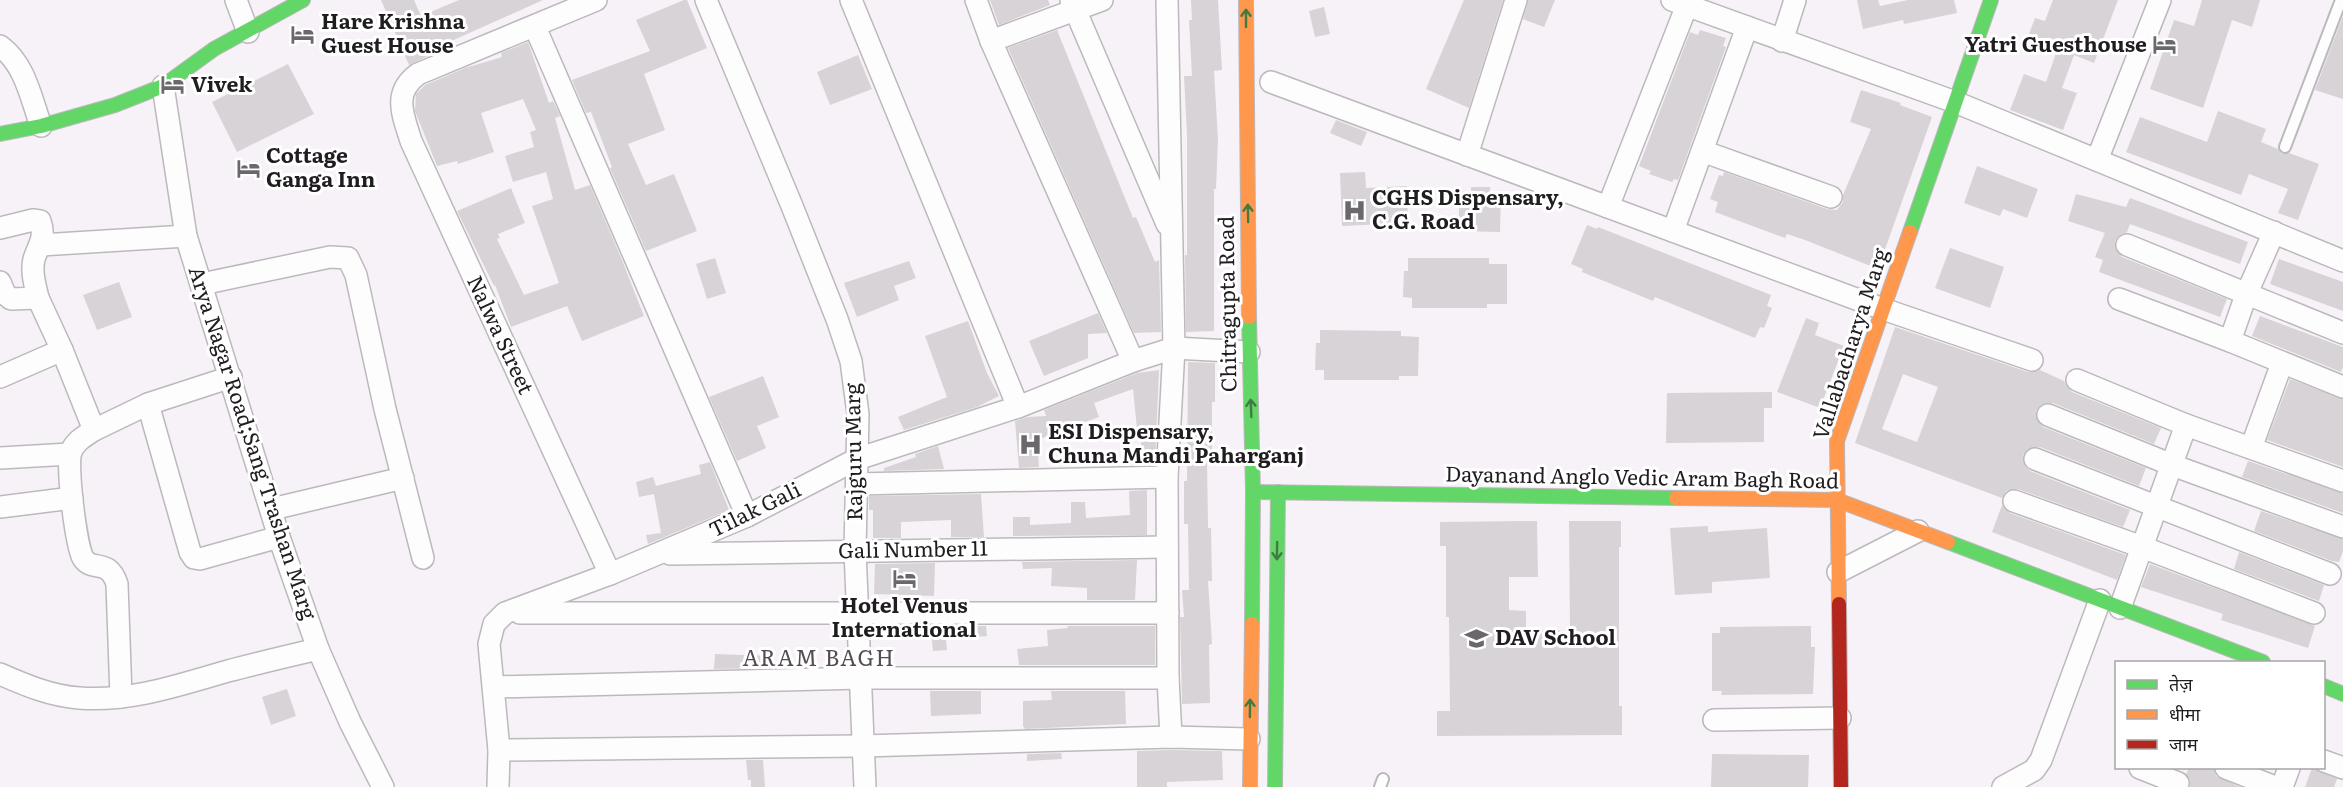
<svg xmlns="http://www.w3.org/2000/svg" width="2343" height="787" viewBox="0 0 2343 787" font-family="Literata,'Noto Sans Devanagari',serif">
  <style>
    .building { fill: #d7d3d7; fill-rule: evenodd }
    .lines { fill: none; stroke-linecap: round; stroke-linejoin: round }
    .lane-casing { stroke: #bcb9bc; stroke-width: 14 }
    .street-casing { stroke: #bcb9bc; stroke-width: 24 }
    .fast-casing { stroke: #bcb9bc; stroke-width: 16 }
    .slow-casing { stroke: #bcb9bc; stroke-width: 16 }
    .jam-casing { stroke: #bcb9bc; stroke-width: 16 }
    .lane { stroke: #fefdfe; stroke-width: 10 }
    .street { stroke: #fefdfe; stroke-width: 21 }
    .fast { stroke: #63d668; stroke-width: 14 }
    .slow { stroke: #ff974d; stroke-width: 14 }
    .jam { stroke: #b3261e; stroke-width: 14 }
    .oneway { stroke: #427a44 }
    .labels { text-anchor: middle; stroke-width: 6; stroke-linejoin: round; paint-order: stroke }
    .poi-label { font-size: 21px; font-weight: bold; fill: #201d20; stroke: #fff; text-anchor: start }
    .street-label { font-size: 21px; fill: #201d20; stroke: #fff }
    .neighbourhood-label { font-size: 22px; letter-spacing: 1.5px; fill: #544d54; stroke: #fff }
  </style>
  <rect width="100%" height="100%" fill="#f7f2f7"/>
  <!-- building -->
  <g class="building">
    <polygon points="381,0 414,0 421,16 459,0 543,0 427,52 428,56 409,65"/>
    <polygon points="684,0 687,0 707,48 644,74 665,130 628,144 646,185 674,174 697,231 646,251 610,168 612,167 591,112 586,113 572,80 650,51 636,20"/>
    <polygon points="990,0 1048,0 1050,5 999,25"/>
    <polygon points="1191,0 1218,0 1222,70 1214,71 1218,140 1216,189 1214,189 1214,331 1186,332 1185,255 1187,255 1187,135 1184,76 1192,76 1189,20 1192,20"/>
    <polygon points="1464,0 1503,0 1469,108 1426,89"/>
    <polygon points="1528,0 1555,0 1544,27 1523,19"/>
    <polygon points="1857,0 1878,0 1880,6 1908,0 1954,0 1957,13 1904,24 1903,20 1863,29"/>
    <polygon points="2053,0 2118,0 2094,63 2074,55 2062,88 2077,93 2063,130 2010,110 2024,74 2046,82 2056,53 2026,42 2035,18 2045,21"/>
    <polygon points="2202,0 2260,0 2252,27 2232,20 2203,108 2150,89 2174,20 2194,26"/>
    <polygon points="1324,7 1330,34 1315,37 1309,11"/>
    <polygon points="2343,16 2343,99 2315,90"/>
    <polygon points="1057,30 1133,218 1136,217 1155,262 1159,260 1161,332 1134,333 1008,48"/>
    <polygon points="1700,30 1726,38 1723,46 1726,47 1678,180 1674,179 1672,182 1649,174 1651,171 1639,166 1690,32 1698,35"/>
    <polygon points="528,42 549,103 553,101 560,116 555,118 575,190 590,185 622,260 644,316 582,341 567,306 511,327 495,285 494,286 457,211 511,188 525,223 498,234 500,238 497,239 524,295 559,283 532,206 553,199 546,172 513,182 505,156 534,147 530,132 536,130 523,99 481,113 494,152 458,164 457,161 437,166 415,111 416,94 425,85 465,68 502,57 501,53"/>
    <polygon points="858,55 872,89 830,105 817,72"/>
    <polygon points="288,64 314,114 237,152 212,102"/>
    <polygon points="1861,90 1901,103 1900,105 1932,117 1878,269 1805,240 1787,234 1785,238 1715,212 1718,202 1710,199 1719,175 1723,176 1724,172 1827,209 1837,210 1843,202 1843,195 1871,129 1850,122"/>
    <polygon points="2218,111 2266,129 2261,142 2278,149 2282,154 2289,153 2319,164 2298,220 2278,213 2288,189 2249,174 2241,195 2126,152 2140,117 2207,142"/>
    <polygon points="1336,120 1367,132 1361,146 1330,133"/>
    <polygon points="1977,166 2038,189 2027,218 2003,209 2000,216 1964,203"/>
    <polygon points="1365,172 1366,188 1407,186 1408,223 1342,226 1340,173"/>
    <polygon points="1471,187 1490,187 1490,193 1501,193 1500,232 1458,231 1460,191 1471,191"/>
    <polygon points="2076,194 2126,207 2130,198 2248,242 2240,264 2130,224 2127,232 2120,235 2115,241 2117,252 2122,257 2227,299 2220,317 2099,272 2103,260 2095,257 2105,233 2068,221"/>
    <polygon points="1587,225 1597,229 1598,227 1771,295 1767,306 1772,308 1764,328 1760,327 1755,338 1655,297 1653,301 1582,272 1583,269 1571,264"/>
    <polygon points="1950,248 2004,267 1990,308 1935,288"/>
    <polygon points="715,258 726,293 707,299 696,264"/>
    <polygon points="1408,258 1489,258 1489,264 1507,264 1507,304 1487,304 1487,308 1412,308 1412,298 1403,297 1404,271 1408,271"/>
    <polygon points="2279,259 2343,282 2343,311 2270,284"/>
    <polygon points="909,261 916,278 894,286 899,300 857,317 844,283"/>
    <polygon points="119,282 132,317 97,330 83,295"/>
    <polygon points="1098,313 1107,333 1088,334 1088,358 1044,376 1029,341"/>
    <polygon points="2260,316 2343,347 2343,367 2341,372 2252,336"/>
    <polygon points="1806,318 1819,323 1815,335 1844,346 1820,408 1777,392"/>
    <polygon points="968,321 987,373 999,396 977,407 904,430 898,417 947,397 925,336"/>
    <path d="M1895,327L2028,372L2040,370L2064,381L2067,387L2072,392L2161,428L2154,444L2053,403L2041,405L2036,411L2038,422L2043,427L2146,468L2139,486L2040,447L2028,449L2023,455L2025,466L2030,471L2130,510L2123,527L2018,489L2006,491L2002,498L1855,443ZM1903,374L1938,387L1917,442L1882,429Z"/>
    <polygon points="1320,330 1401,331 1401,336 1419,337 1418,376 1399,376 1399,380 1324,380 1324,370 1315,370 1316,343 1320,343"/>
    <polygon points="1188,362 1215,363 1215,402 1212,402 1212,460 1207,460 1208,528 1211,528 1212,581 1208,581 1212,644 1209,645 1210,703 1182,704 1180,617 1184,617 1182,590 1189,590 1188,524 1184,524 1184,481 1187,481"/>
    <polygon points="1159,370 1155,465 1141,465 1141,429 1137,429 1133,389 1094,403 1099,417 1037,440 1039,467 1019,468 1015,421 1028,417 1046,416 1044,410 1137,373"/>
    <polygon points="763,376 779,417 757,426 766,448 737,461 709,397"/>
    <polygon points="2290,379 2343,399 2343,467 2267,440"/>
    <polygon points="1772,392 1772,408 1764,408 1764,442 1666,443 1667,393"/>
    <polygon points="938,446 944,469 884,471 884,468 916,457 915,454"/>
    <polygon points="2248,461 2343,493 2343,513 2242,477"/>
    <polygon points="710,462 729,510 648,544 646,535 661,533 654,494 639,497 636,482 653,477 656,486 701,474 699,465"/>
    <polygon points="1147,490 1147,535 1013,536 1013,517 1030,517 1030,525 1071,523 1071,502 1085,502 1086,518 1130,515 1129,491"/>
    <polygon points="981,494 984,537 951,537 951,520 901,522 901,538 873,538 873,510 869,510 869,496"/>
    <polygon points="2002,505 2010,513 2126,555 2117,580 1992,532"/>
    <polygon points="2261,511 2343,539 2343,551 2339,562 2332,561 2254,531"/>
    <polygon points="1537,521 1538,577 1509,577 1509,610 1526,611 1526,630 1570,631 1569,521 1621,521 1621,547 1619,547 1619,706 1622,706 1622,735 1437,736 1437,711 1450,711 1449,617 1446,617 1446,546 1440,546 1440,522"/>
    <polygon points="1708,526 1708,532 1767,528 1770,578 1712,582 1712,593 1675,595 1670,528"/>
    <polygon points="2239,552 2324,585 2319,601 2234,569"/>
    <polygon points="1137,560 1135,600 1087,600 1087,588 1051,586 1052,568 1023,569 1022,562"/>
    <polygon points="935,563 934,596 874,594 875,564"/>
    <polygon points="2150,564 2315,626 2308,648 2221,620 2223,614 2141,587"/>
    <polygon points="949,626 986,626 987,636 950,639"/>
    <polygon points="1067,626 1155,626 1155,665 1019,665 1017,649 1048,646 1047,630 1068,628"/>
    <polygon points="1811,626 1811,647 1815,647 1813,694 1721,695 1722,691 1712,691 1712,633 1720,633 1720,627"/>
    <polygon points="945,630 947,650 933,651 931,631"/>
    <polygon points="715,654 770,656 769,668 714,669"/>
    <polygon points="287,689 296,716 271,725 262,697"/>
    <polygon points="930,691 981,691 981,714 931,716"/>
    <polygon points="1051,691 1125,691 1126,724 1025,729 1023,726 1023,701 1052,700"/>
    <polygon points="1171,750 1222,751 1223,780 1167,782 1167,787 1137,787 1137,751"/>
    <polygon points="1061,753 1062,759 1027,761 1027,754"/>
    <polygon points="1712,754 1809,755 1808,787 1711,787"/>
    <polygon points="746,760 763,760 765,787 751,787 751,780 748,780"/>
    <polygon points="2189,768 2214,768 2216,776 2240,787 2190,787 2190,781 2186,774"/>
    <polygon points="2312,768 2337,779 2334,787 2305,787"/>
  </g>
  <g class="lines">
    <defs>
      <g id="lane">
        <polyline points="2285,147 2341,0"/>
        <polyline points="1380,787 1383,779"/>
      </g>
      <g id="street">
        <polyline points="236,0 248,32"/>
        <path d="M596,0L418,74C392,93 403,115 411,141L610,574"/>
        <polyline points="706,0 792,206 837,319 851,361 858,414 855,551 865,787"/>
        <polyline points="851,0 1018,407"/>
        <polyline points="976,0 991,41 1133,361"/>
        <polyline points="1071,0 1167,224"/>
        <polyline points="1167,0 1174,348 1167,477 1168,678 1171,737"/>
        <polyline points="1672,0 1955,102 2343,261"/>
        <polyline points="535,27 747,516"/>
        <polyline points="991,41 1102,0"/>
        <polyline points="1782,41 1795,0"/>
        <path d="M0,46C25,64 31,98 41,126"/>
        <polyline points="1271,82 1883,309 2032,360"/>
        <polyline points="163,86 186,236 279,537 318,649 350,722 383,787"/>
        <polyline points="1702,151 1831,197"/>
        <polyline points="1467,155 1516,0"/>
        <polyline points="2097,160 2160,0"/>
        <polyline points="1608,207 1687,5"/>
        <path d="M0,228L33,220L40,221C46,238 39,244 34,259C31,272 35,285 38,298L11,299L5,294L0,282"/>
        <polyline points="1673,231 1747,27"/>
        <polyline points="2274,232 2246,295 2230,341 2343,387"/>
        <polyline points="41,245 186,236"/>
        <polyline points="2127,245 2343,333"/>
        <polyline points="202,284 330,257 348,258 356,275 385,409 423,558"/>
        <path d="M38,298L62,350L94,430C85,436 75,441 71,452C66,465 76,545 83,558C93,573 108,557 117,584L121,697"/>
        <polyline points="2119,299 2230,341"/>
        <polyline points="0,377 62,350"/>
        <polyline points="2077,380 2186,425"/>
        <polyline points="148,404 190,552 194,558 200,559 279,537"/>
        <polyline points="2048,415 2172,465 2343,527"/>
        <polyline points="94,430 148,404 231,377"/>
        <polyline points="2251,448 2282,363"/>
        <polyline points="0,458 70,454"/>
        <polyline points="2035,459 2330,574"/>
        <polyline points="857,484 1167,477"/>
        <polyline points="2014,501 2142,547 2314,613"/>
        <polyline points="0,507 72,498"/>
        <polyline points="272,509 403,478"/>
        <polyline points="670,554 1167,547"/>
        <polyline points="1838,572 1918,531"/>
        <polyline points="2120,608 2186,425 2343,481"/>
        <polyline points="520,613 1168,613"/>
        <path d="M0,674C25,685 51,696 79,698C131,702 179,685 228,671C258,663 288,656 318,649"/>
        <polyline points="494,687 861,678 1168,678"/>
        <polyline points="1714,720 1840,718"/>
        <polyline points="499,750 863,746 1171,737 1249,739"/>
        <polyline points="2324,761 2343,768"/>
        <polyline points="2140,768 2178,783"/>
        <polyline points="2226,768 2275,787"/>
        <polyline points="498,787 499,750 489,644 494,624 505,613 610,574 747,516 857,459 1018,407 1133,361 1174,348 1249,352"/>
        <polyline points="2003,787 2034,770 2041,760 2100,600"/>
        <polyline points="2282,787 2289,768"/>
      </g>
      <g id="fast">
        <polyline points="0,134 41,126 115,105 163,86 214,49 303,0"/>
        <polyline points="1910,232 1991,0"/>
        <polyline points="1249,317 1253,492 1252,624"/>
        <polyline points="1253,492 1676,498"/>
        <polyline points="1948,542 2263,662"/>
        <polyline points="2324,686 2343,694"/>
        <polyline points="1275,787 1278,492"/>
      </g>
      <g id="slow">
        <polyline points="1246,0 1249,317"/>
        <polyline points="1676,498 1837,500 1948,542"/>
        <polyline points="1839,604 1837,441 1910,232"/>
        <polyline points="1250,787 1252,624"/>
      </g>
      <polyline id="jam" points="1839,604 1841,787"/>
    </defs>
    <!-- lane casing -->
    <use href="#lane" class="lane-casing"/>
    <!-- street casing -->
    <use href="#street" class="street-casing"/>
    <!-- fast casing -->
    <use href="#fast" class="fast-casing"/>
    <!-- slow casing -->
    <use href="#slow" class="slow-casing"/>
    <!-- jam casing -->
    <use href="#jam" class="jam-casing"/>
    <!-- lane -->
    <use href="#lane" class="lane"/>
    <!-- street -->
    <use href="#street" class="street"/>
    <!-- fast -->
    <use href="#fast" class="fast"/>
    <!-- slow -->
    <use href="#slow" class="slow"/>
    <!-- jam -->
    <use href="#jam" class="jam"/>
  </g>
  <!-- one-way arrows -->
  <defs><path id="oneway-shaft" d="M-6 0H5M1.5-3L5.5 0L1.5 3" fill="none" stroke-width="1.6" stroke-linecap="round" stroke-linejoin="round" transform="scale(1.5)"/></defs>
  <g class="oneway">
    <use href="#oneway-shaft" transform="translate(1246 18) rotate(-90)"/>
    <use href="#oneway-shaft" transform="translate(1248 213) rotate(-91)"/>
    <use href="#oneway-shaft" transform="translate(1251 408) rotate(-92)"/>
    <use href="#oneway-shaft" transform="translate(1277 551) rotate(91)"/>
    <use href="#oneway-shaft" transform="translate(1250 708) rotate(-89)"/>
  </g>
  <!-- icons -->
  <defs>
    <symbol id="hotel-bare" viewBox="-9 -9 18 18"><path d="M-6-4.5h1.5V1H6V5H4.5V3h-9V5H-6ZM-4 0a1.8 1.8 0 1 1 3.6 0ZM.5 0V-2.5h3Q6-2.5 6 0Z" fill="#6b686b" stroke="#fff" stroke-width="2.5" paint-order="stroke"/></symbol>
    <symbol id="hospital-bare" viewBox="-9 -9 18 18"><path d="M-5-5h3v3.5h4V-5h3V5h-3V1.5h-4V5h-3Z" fill="#6b686b" stroke="#fff" stroke-width="2.5" paint-order="stroke"/></symbol>
    <symbol id="school-bare" viewBox="-9 -9 18 18"><path d="M0-5L7-2L0 1L-7-2ZM-4 1L0 2.5L4 1V4Q0 6-4 4Z" fill="#6b686b" stroke="#fff" stroke-width="2.5" paint-order="stroke"/></symbol>
  </defs>
  <g fill-rule="evenodd">
    <use href="#hotel-bare" x="286" y="18" width="33" height="33"/>
    <use href="#hotel-bare" x="2148" y="28" width="33" height="33"/>
    <use href="#hotel-bare" x="156" y="68" width="33" height="33"/>
    <use href="#hotel-bare" x="232" y="152" width="33" height="33"/>
    <use href="#hospital-bare" x="1338" y="194" width="33" height="33"/>
    <use href="#hospital-bare" x="1014" y="428" width="33" height="33"/>
    <use href="#hotel-bare" x="888" y="562" width="33" height="33"/>
    <use href="#school-bare" x="1460" y="622" width="33" height="33"/>
  </g>
  <g class="labels">
    <!-- poi labels -->
    <g class="poi-label">
      <text x="321" y="29">Hare Krishna<tspan x="321" dy="24">Guest House</tspan></text>
      <text x="2147" y="52" text-anchor="end">Yatri Guesthouse</text>
      <text x="191" y="92">Vivek</text>
      <text x="266" y="163">Cottage<tspan x="266" dy="24">Ganga Inn</tspan></text>
      <text x="1372" y="205">CGHS Dispensary,<tspan x="1372" dy="24">C.G. Road</tspan></text>
      <text x="1048" y="439">ESI Dispensary,<tspan x="1048" dy="24">Chuna Mandi Paharganj</tspan></text>
      <text x="904" y="613" text-anchor="middle">Hotel Venus<tspan x="904" dy="24">International</tspan></text>
      <text x="1495" y="645">DAV School</text>
    </g>
    <!-- street labels -->
    <g class="street-label">
      <text transform="translate(1228 304) rotate(-91)" y="7">Chitragupta Road</text>
      <text transform="translate(500 335) rotate(65)" y="7">Nalwa Street</text>
      <text transform="translate(1851 344) rotate(-72)" y="7">Vallabacharya Marg</text>
      <text transform="translate(252 443) rotate(72)" y="7">Arya Nagar Road;Sang Trashan Marg</text>
      <text transform="translate(854 452) rotate(-91)" y="7">Rajguru Marg</text>
      <text transform="translate(1642 478) rotate(1)" y="7">Dayanand Anglo Vedic Aram Bagh Road</text>
      <text transform="translate(755 510) rotate(-26)" y="7">Tilak Gali</text>
      <text transform="translate(913 550) rotate(-1)" y="7">Gali Number 11</text>
    </g>
    <!-- neighbourhood labels -->
    <g class="neighbourhood-label">
      <text x="819" y="666">ARAM BAGH</text>
    </g>
  </g>
  <!-- legend -->
  <rect x="2115" y="661" width="210" height="108" fill="#ffffff" stroke="#a6a5a6" stroke-width="1.5"/>
  <rect x="2127" y="680" width="30" height="9" fill="#63d668" stroke="#a6a5a6" stroke-width="1.5"/>
  <text x="2169" y="691" font-size="18" fill="#201d20">तेज़</text>
  <rect x="2127" y="710" width="30" height="9" fill="#ff974d" stroke="#a6a5a6" stroke-width="1.5"/>
  <text x="2169" y="721" font-size="18" fill="#201d20">धीमा</text>
  <rect x="2127" y="740" width="30" height="9" fill="#b3261e" stroke="#a6a5a6" stroke-width="1.5"/>
  <text x="2169" y="751" font-size="18" fill="#201d20">जाम</text>
</svg>
